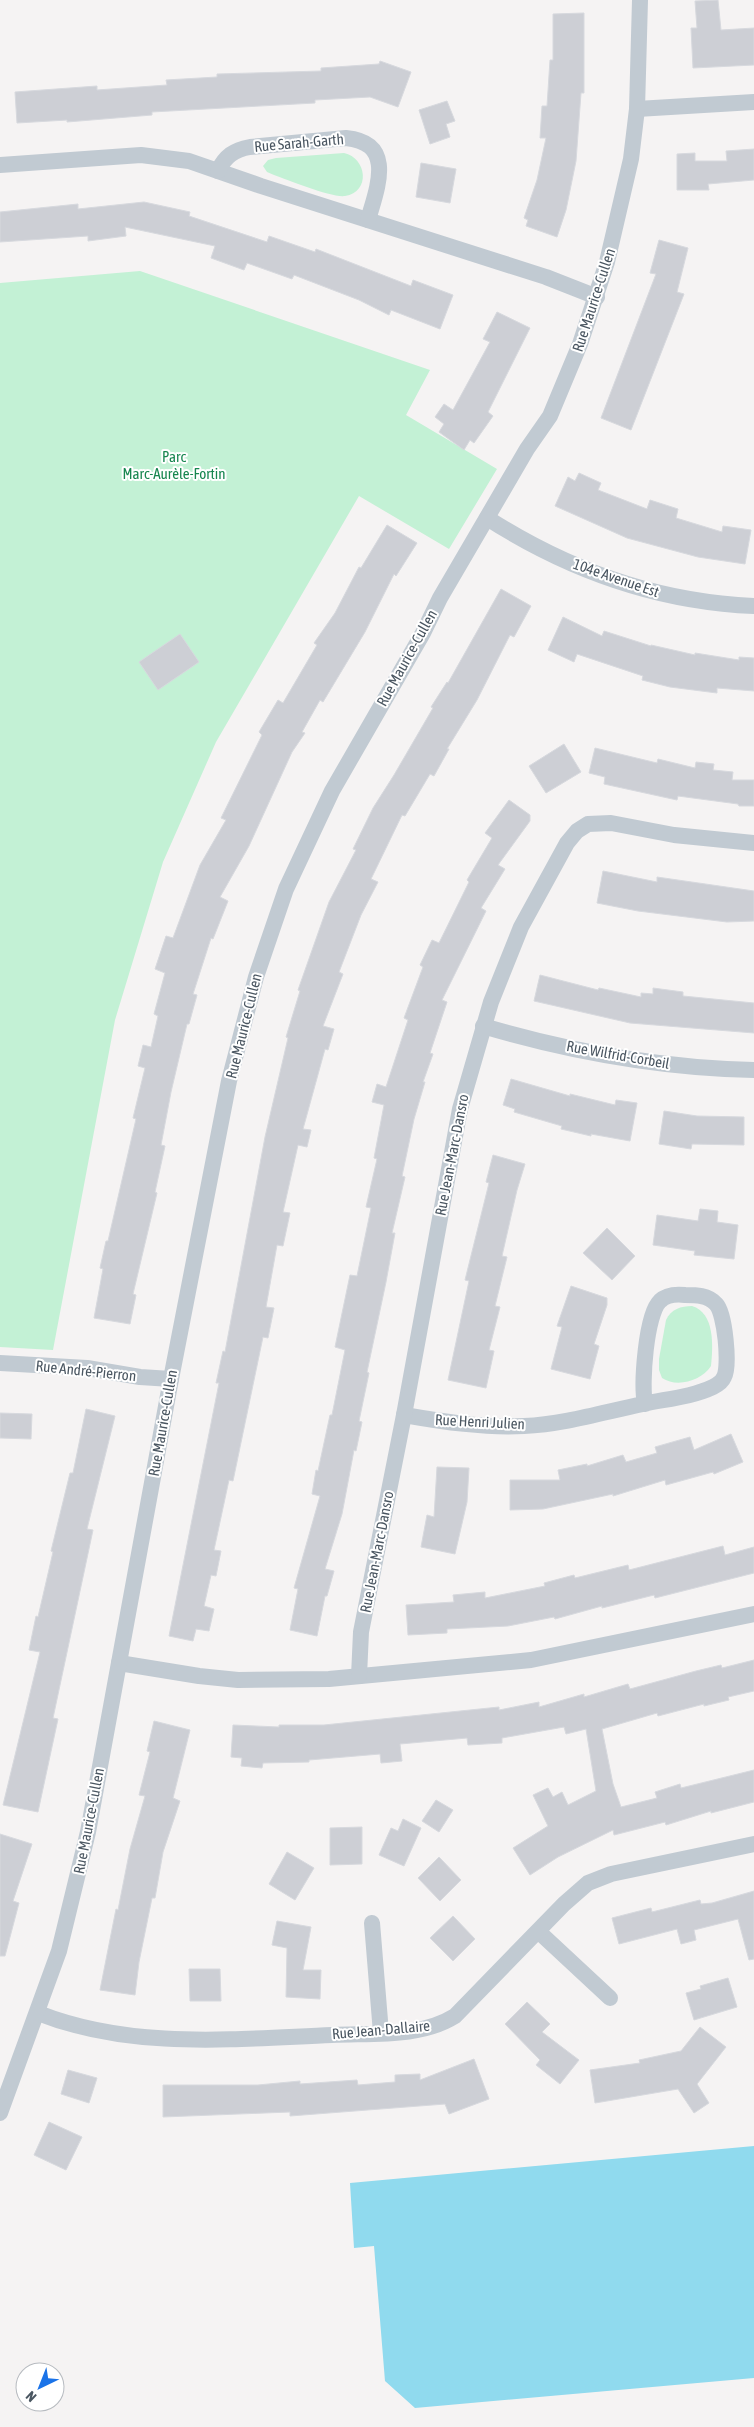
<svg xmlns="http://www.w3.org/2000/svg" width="754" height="2427" viewBox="0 0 754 2427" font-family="'Asap Condensed',sans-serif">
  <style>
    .green { fill: #c3f1d5 }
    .water { fill: #90daee }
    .building { fill: #cdcfd5; stroke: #d7d9de }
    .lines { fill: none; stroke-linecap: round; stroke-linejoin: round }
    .minor { stroke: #c1cad2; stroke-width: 16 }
    .labels { text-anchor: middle; stroke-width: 4; stroke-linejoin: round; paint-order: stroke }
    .street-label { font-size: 15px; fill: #4a5661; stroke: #fff }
    .park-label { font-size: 15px; fill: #17864f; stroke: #fff }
  </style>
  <rect width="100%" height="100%" fill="#f5f3f3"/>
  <!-- green -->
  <g class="green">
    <path d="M344,153C367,158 371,192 345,196C332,198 288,180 274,175L267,172L263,166L268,160L276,158Z"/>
    <polygon points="140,271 430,370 406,415 497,469 449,549 359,496 216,742 163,862 115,1020 53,1350 0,1347 0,283"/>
    <path d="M692,1306C715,1313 713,1346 711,1366C701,1381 677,1388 662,1378L659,1370V1359L666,1320C671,1309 681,1306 692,1306Z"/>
  </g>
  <!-- water -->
  <polygon class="water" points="754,2146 754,2378 415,2408 385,2381 374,2246 354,2248 350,2183"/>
  <!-- building -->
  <g class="building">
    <polygon points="718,0 721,30 754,28 754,65 693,68 691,28 697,28 695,1"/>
    <polygon points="584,13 584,93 581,93 576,161 566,210 557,237 526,226 528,220 524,218 537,180 546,138 540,138 542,106 547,106 550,60 553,60 553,14"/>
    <polygon points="380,61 411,72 398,107 370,97 315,100 315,103 152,112 152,115 67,122 67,120 17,123 15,92 97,86 97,90 167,85 166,80 217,77 217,74 321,71 321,68 379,64"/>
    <polygon points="447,101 455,121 446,124 450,137 430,144 419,110"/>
    <polygon points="754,149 754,180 708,184 709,190 677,190 677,154 695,153 695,161 727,161 726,151"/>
    <polygon points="421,163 456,169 450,203 416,197"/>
    <polygon points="144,202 190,212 189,216 267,242 269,236 315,252 316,249 411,286 413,280 453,295 440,329 391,310 389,315 359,300 294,275 292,279 247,263 244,270 211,258 215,246 125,227 126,236 88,241 88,236 0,242 0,212 78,204 78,209"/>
    <polygon points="659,240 688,248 677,292 684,294 631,430 601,418 656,274 650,273"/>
    <polygon points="497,312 530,328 488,412 493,416 474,443 470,440 464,450 439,432 444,424 435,417 444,404 453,410 490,342 483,339"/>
    <polygon points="579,473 601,483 598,490 647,509 650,500 678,509 676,518 722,532 723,526 751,530 745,564 698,557 627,538 555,506 568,477 575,481"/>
    <polygon points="387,525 417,543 396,576 394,574 365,632 323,702 320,700 302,732 305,733 292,752 249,846 220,897 228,901 213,939 211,938 193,994 197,995 189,1024 187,1024 171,1092 161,1145 165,1146 155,1192 157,1193 133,1294 136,1295 130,1324 94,1318 103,1269 100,1268 106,1241 108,1241 136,1119 133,1118 145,1068 138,1066 143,1045 151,1047 158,1016 154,1014 165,973 155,969 166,936 173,938 200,865 226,820 221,818 262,735 259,732 278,700 283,703 317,645 314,643 335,613 359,567 361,568"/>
    <polygon points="501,589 531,606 514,637 510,635 477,700 447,749 449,749 434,776 430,774 405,816 402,815 371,879 378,882 361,915 339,972 343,974 323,1026 334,1029 328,1050 325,1049 303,1129 311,1130 307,1147 298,1145 283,1212 290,1213 283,1246 277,1245 266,1307 274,1308 268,1338 263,1337 233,1481 229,1480 214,1550 221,1551 216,1576 211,1575 204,1606 214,1609 209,1631 196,1629 193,1641 169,1636 219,1383 216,1383 223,1351 225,1352 265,1137 288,1038 286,1037 300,991 298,990 329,902 356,850 353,849 373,808 394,775 433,708 431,707 447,682 448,683"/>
    <polygon points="563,617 602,636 604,631 651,646 651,645 695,655 695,653 739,660 739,657 754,658 754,691 717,688 717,693 670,687 642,680 643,676 577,654 574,662 548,650"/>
    <polygon points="180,634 199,662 158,690 139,662"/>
    <polygon points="564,744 581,772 546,793 529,766"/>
    <polygon points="595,748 657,763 658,759 695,768 696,762 714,764 713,770 733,772 732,780 754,780 754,806 739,806 738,804 678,796 677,800 604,784 605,777 589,773"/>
    <polygon points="509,800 530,815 530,821 498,865 505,869 481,908 486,911 442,1000 447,1002 430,1053 433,1054 423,1082 425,1082 414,1119 402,1176 405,1177 392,1233 395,1233 386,1282 367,1372 369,1373 359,1421 362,1422 356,1451 354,1450 342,1514 325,1569 334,1571 327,1596 325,1596 317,1636 290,1630 298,1589 294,1588 320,1496 312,1494 316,1470 318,1471 330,1415 332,1415 345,1350 335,1347 350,1275 357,1276 371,1208 366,1207 377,1159 374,1158 384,1105 372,1102 377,1084 386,1087 408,1020 404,1018 423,967 420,965 432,940 439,943 469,882 467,880 492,838 485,833"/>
    <polygon points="603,871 657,882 657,877 754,891 754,921 727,922 638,911 597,903"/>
    <polygon points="540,975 598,990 599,988 641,997 641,993 653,994 653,988 683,992 683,996 754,1003 754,1033 630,1023 534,1001"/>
    <polygon points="511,1079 570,1096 570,1094 615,1105 616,1100 637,1103 630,1141 591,1134 591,1136 561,1129 562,1126 514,1112 515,1109 503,1105"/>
    <polygon points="664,1111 697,1116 744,1117 744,1145 692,1144 691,1149 659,1144"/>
    <polygon points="493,1155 525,1164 517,1190 502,1256 507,1257 495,1306 500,1307 489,1350 494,1351 486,1388 448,1380 469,1281 465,1280 489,1183 486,1182"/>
    <polygon points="700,1209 718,1211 717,1222 738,1225 734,1259 694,1255 695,1251 653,1245 657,1215 698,1221"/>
    <polygon points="607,1228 635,1256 612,1280 583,1253"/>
    <polygon points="571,1286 607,1298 607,1305 594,1344 599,1346 590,1379 551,1369 562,1327 557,1326"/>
    <polygon points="86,1409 115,1416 87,1529 93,1530 53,1718 58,1719 38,1812 3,1805 40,1652 29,1650 36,1616 38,1617 53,1552 51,1551 70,1473 73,1473"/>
    <polygon points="0,1413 32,1414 31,1439 0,1438"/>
    <polygon points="731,1434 743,1462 714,1474 713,1472 666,1485 665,1480 613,1496 613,1494 543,1509 510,1510 510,1480 560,1480 558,1470 587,1464 587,1466 623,1455 626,1462 657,1453 655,1447 690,1437 694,1450"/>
    <polygon points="437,1467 469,1468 467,1502 455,1554 421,1547 427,1515 434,1517"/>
    <polygon points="723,1546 725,1555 754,1547 754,1573 655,1598 654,1595 602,1608 602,1606 555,1619 554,1617 508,1626 447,1629 447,1633 408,1635 406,1605 454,1602 453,1595 485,1592 485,1598 545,1586 544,1583 574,1575 575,1578 628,1565 629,1570"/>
    <polygon points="754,1660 754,1691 728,1697 729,1700 704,1706 704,1704 658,1716 657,1713 602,1729 613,1784 621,1807 657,1798 655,1792 680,1784 681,1788 754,1770 754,1802 711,1813 711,1811 666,1825 665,1822 614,1835 613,1830 558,1857 530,1875 513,1848 548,1826 533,1795 548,1788 553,1797 562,1792 568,1805 596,1791 586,1729 566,1734 564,1727 502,1738 502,1743 468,1745 467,1738 400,1744 402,1761 381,1763 380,1754 309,1760 309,1762 263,1763 262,1768 241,1766 242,1758 231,1757 233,1725 279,1727 279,1725 324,1725 499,1707 499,1710 539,1702 539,1707 584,1694 584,1697 628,1684 630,1689 696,1671 721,1665 722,1668"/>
    <polygon points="154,1721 190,1730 173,1798 180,1801 163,1852 155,1898 152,1898 139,1962 135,1995 100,1990 116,1909 118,1910 130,1849 145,1796 139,1795 150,1752 147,1751"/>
    <polygon points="436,1800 453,1810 439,1832 422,1821"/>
    <polygon points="403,1819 421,1828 404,1866 379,1855 391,1828 398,1831"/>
    <polygon points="362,1827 362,1864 330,1865 330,1828"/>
    <polygon points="0,1834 32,1844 13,1901 19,1903 5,1956 0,1956"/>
    <polygon points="287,1852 314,1868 295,1900 269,1884"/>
    <polygon points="439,1857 461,1880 440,1901 418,1878"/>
    <polygon points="754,1891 754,1959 749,1960 738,1919 694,1930 696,1940 681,1944 677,1929 619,1944 612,1918 651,1908 652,1912 700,1900 701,1904 712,1903"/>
    <polygon points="453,1916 475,1939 453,1961 430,1938"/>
    <polygon points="277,1921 311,1927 303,1970 321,1970 320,1999 286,1997 287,1948 272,1945"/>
    <polygon points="189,1969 220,1969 221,2001 190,2001"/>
    <polygon points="728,1978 737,2007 694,2020 686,1993 701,1989 700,1986"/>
    <polygon points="527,2002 550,2024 542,2032 579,2060 560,2084 536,2065 540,2060 505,2024"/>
    <polygon points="700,2027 726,2047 697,2084 709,2103 694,2113 678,2089 595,2103 590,2070 640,2063 639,2060 681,2051"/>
    <polygon points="474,2059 489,2099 449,2114 445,2104 290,2116 290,2112 163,2117 163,2085 258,2085 300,2081 300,2084 357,2080 358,2085 395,2082 395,2075 420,2074 420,2080"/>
    <polygon points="68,2070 97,2078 89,2103 61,2094"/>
    <polygon points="49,2122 82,2137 66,2170 34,2155"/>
  </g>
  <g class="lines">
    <!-- minor -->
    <g class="minor">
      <polyline points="637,109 754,102"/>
      <polyline points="0,165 141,155 189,161 261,186 546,277 597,297"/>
      <path d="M218,171C225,156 234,150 250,147L346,138C396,143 377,188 368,220"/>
      <path d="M487,518C568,570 658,602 754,606"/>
      <path d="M483,1026C571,1052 663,1068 754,1070"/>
      <polyline points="0,1363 87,1368 140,1377 171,1379"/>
      <path d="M404,1415C444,1422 484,1428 524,1426C565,1424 604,1412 643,1404C666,1399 692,1397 713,1387C717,1385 722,1382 724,1377C730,1366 725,1313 716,1304C708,1295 696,1295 685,1295C676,1294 666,1295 660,1301C646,1314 641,1384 645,1404"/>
      <polyline points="119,1663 199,1676 238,1680 329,1679 531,1660 754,1614"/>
      <polyline points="359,1676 361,1632 404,1415 460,1109 491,1002 521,927 567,843 577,831 588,824 611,823 674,835 754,843"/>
      <polyline points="372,1923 381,2033"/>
      <polyline points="539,1932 610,1998"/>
      <path d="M38,2013C131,2050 234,2039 332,2035C372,2033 420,2038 455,2016L564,1904L588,1883L611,1874L754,1844"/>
      <polyline points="0,2113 59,1951 88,1832 171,1379 229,1081 256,977 286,889 332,791 423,633 440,598 527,449 550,416 580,344 607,262 631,159 637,109 640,0"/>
    </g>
  </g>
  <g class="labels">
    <!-- street labels -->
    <g class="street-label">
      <text transform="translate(299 143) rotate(-5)" y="5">Rue Sarah-Garth</text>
      <text transform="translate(594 300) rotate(-72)" y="5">Rue Maurice-Cullen</text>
      <text transform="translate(616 578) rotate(19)" y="5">104e Avenue Est</text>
      <text transform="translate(407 658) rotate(-61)" y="5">Rue Maurice-Cullen</text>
      <text transform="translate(244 1026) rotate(-76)" y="5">Rue Maurice-Cullen</text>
      <text transform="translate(618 1055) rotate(10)" y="5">Rue Wilfrid-Corbeil</text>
      <text transform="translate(452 1155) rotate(-79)" y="5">Rue Jean-Marc-Dansro</text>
      <text transform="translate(86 1371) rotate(6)" y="5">Rue André-Pierron</text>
      <text transform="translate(480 1422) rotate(3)" y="5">Rue Henri Julien</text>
      <text transform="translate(163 1423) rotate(-80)" y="5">Rue Maurice-Cullen</text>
      <text transform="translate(377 1552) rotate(-79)" y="5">Rue Jean-Marc-Dansro</text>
      <text transform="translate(89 1821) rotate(-79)" y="5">Rue Maurice-Cullen</text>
      <text transform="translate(381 2030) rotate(-5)" y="5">Rue Jean-Dallaire</text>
    </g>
    <!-- park labels -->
    <g class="park-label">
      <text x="174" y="462">Parc<tspan x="174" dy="17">Marc-Aurèle-Fortin</tspan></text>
    </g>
  </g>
  <!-- north arrow -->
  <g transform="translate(40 2387) rotate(223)"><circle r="24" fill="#ffffff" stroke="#b7bbc0"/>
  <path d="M0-4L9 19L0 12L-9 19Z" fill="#1a73e8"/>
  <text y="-8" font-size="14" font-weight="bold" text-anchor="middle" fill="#4a5661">N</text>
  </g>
</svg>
